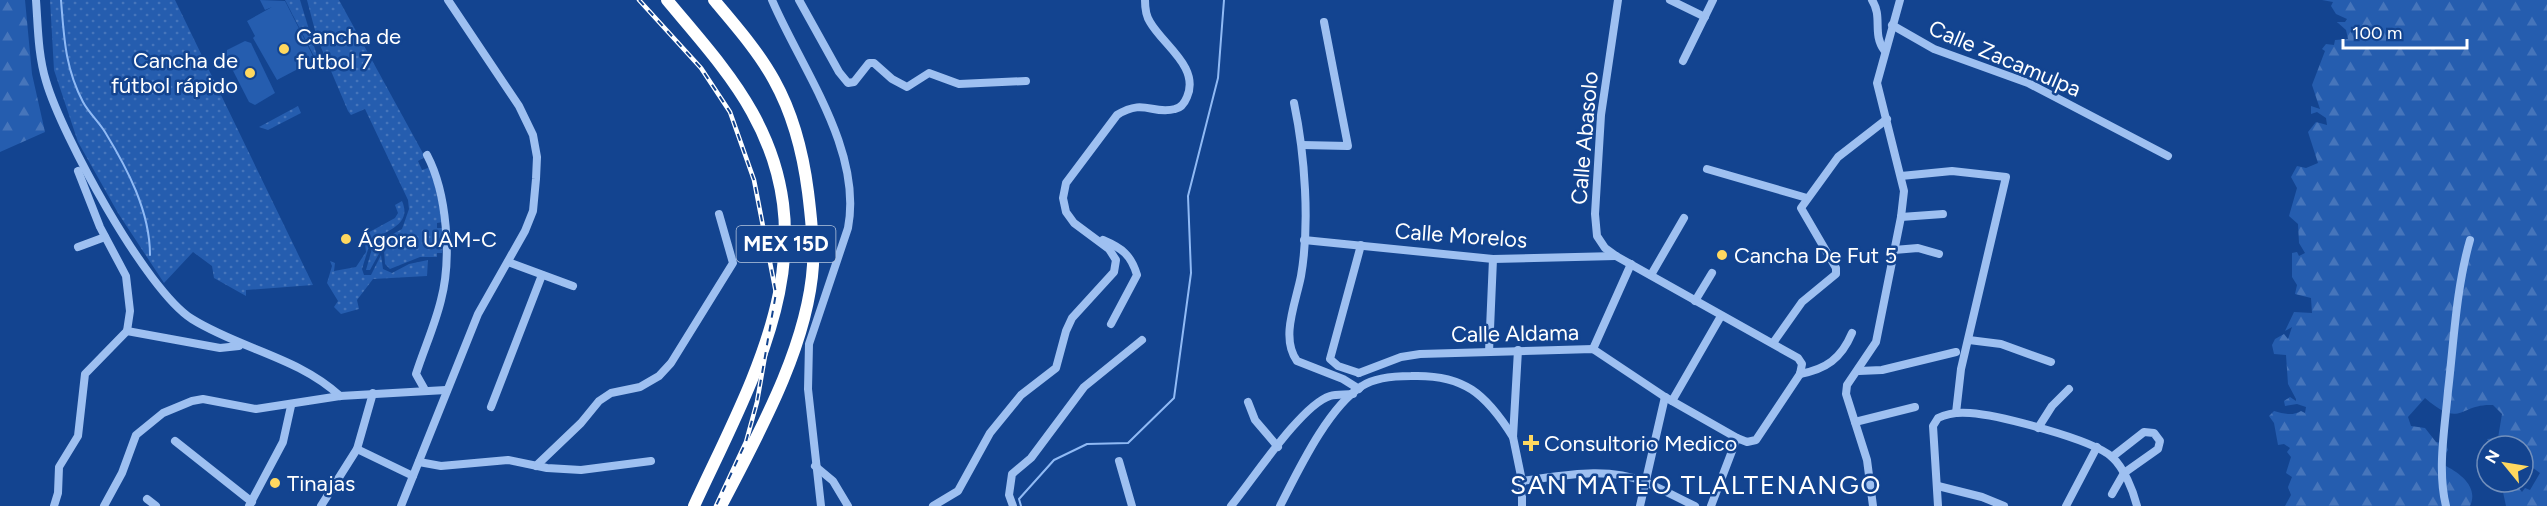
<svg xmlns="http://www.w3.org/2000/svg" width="2547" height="506" viewBox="0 0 2547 506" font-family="Figtree,sans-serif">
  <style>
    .grass { fill: url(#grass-dots) }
    .forest { fill: url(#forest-firs) }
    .pitch { fill: #255daf }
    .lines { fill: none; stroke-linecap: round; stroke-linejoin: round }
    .stream { stroke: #90baf5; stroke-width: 2 }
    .minor { stroke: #9ec0f1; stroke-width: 8 }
    .highway { stroke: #fff; stroke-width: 12 }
    .rail-casing { stroke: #fff; stroke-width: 4.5 }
    .rail { stroke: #134490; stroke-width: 2; stroke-dasharray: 7; stroke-linecap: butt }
    .poi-dot { fill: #ffd85f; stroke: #134490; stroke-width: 2 }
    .labels { text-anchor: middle; stroke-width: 5; stroke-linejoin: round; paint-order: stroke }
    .shield { fill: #134490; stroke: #b8c7de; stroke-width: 1.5 }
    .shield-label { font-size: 21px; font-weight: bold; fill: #fff }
    .poi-label { font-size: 22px; fill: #fff; stroke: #134490; text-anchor: start }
    .street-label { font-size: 22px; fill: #fff; stroke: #134490 }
    .quarter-label { font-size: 26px; letter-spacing: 1.5px; fill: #fff; stroke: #134490 }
  </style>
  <defs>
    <pattern id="grass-dots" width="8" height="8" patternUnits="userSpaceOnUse" patternTransform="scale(1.5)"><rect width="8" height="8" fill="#255daf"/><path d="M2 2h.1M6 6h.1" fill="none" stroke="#4675bb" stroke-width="1.8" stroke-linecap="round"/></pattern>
    <pattern id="forest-firs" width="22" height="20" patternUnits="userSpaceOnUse" patternTransform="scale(1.5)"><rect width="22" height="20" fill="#255daf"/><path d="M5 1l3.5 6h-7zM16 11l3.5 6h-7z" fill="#4675bb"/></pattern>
  </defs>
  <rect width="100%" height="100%" fill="#134490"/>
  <!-- grass -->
  <g class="grass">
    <polygon points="50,0 175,0 313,285 246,290 246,296 214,278 212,266 193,252 164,283 118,213 78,142 54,70"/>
    <polygon points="285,0 300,0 318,59 316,60"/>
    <polygon points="307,0 339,0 425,157 418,161 422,170 431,167 443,222 437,223 437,228 443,228 442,253 437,253 437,257 420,257 390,269 385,264 384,250 381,250 370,270 366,270 373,245 402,229 409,209 408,200 365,109 351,115 348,111 317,38"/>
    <polygon points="298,106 301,113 268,130 259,127"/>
    <path d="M402,201C413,226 384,230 370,243L362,269L364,275H371L381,255L383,269L392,273L409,264L428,260L427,276L373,279L357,300L359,309L341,314L334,307L338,301L327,283L332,266L330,261L335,263L334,271L356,267L366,252L364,235L395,218L398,213L395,205Z"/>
  </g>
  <!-- forest -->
  <g class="forest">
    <polygon points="0,0 25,0 32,74 45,132 0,152"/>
    <path d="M2322,0H2547V506H2506L2503,492L2514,482L2522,492L2525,488L2530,490L2540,473L2529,465L2523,466V446H2492L2487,439L2498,438L2502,414L2493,405C2459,403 2462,430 2425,398L2408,417L2411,426L2425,428L2436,442L2446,444L2448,450L2444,456V465C2460,473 2479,487 2470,506H2285L2291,495L2288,487L2292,477L2286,473L2291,457L2287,452L2290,448L2284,444L2278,445L2274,423L2269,416L2274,411C2284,414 2293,416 2301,411L2305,413L2306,407L2297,404L2285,406L2284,401L2290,397L2296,401V399L2288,384L2286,355L2274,354L2272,345L2275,339L2284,334L2288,339L2292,327L2285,331L2294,312L2312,313L2311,298L2295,294L2297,285L2292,277V253L2297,252L2299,256L2305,253L2299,243L2298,224L2289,216L2297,188L2291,177L2297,166L2306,168L2318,163L2308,132L2316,122L2327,125L2326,118L2317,112L2311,114V106L2320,109L2312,85L2325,51L2322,49L2326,44L2334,45L2335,40L2348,39L2346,30L2337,22H2345L2347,19L2336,14L2331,6L2333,2Z"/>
  </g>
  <!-- pitch -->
  <g class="pitch">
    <polygon points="260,0 285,1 315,60 277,80 253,38 255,36 247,21 272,7 265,10"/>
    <polygon points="245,41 251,43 275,93 255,105 249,102 226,57 227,50"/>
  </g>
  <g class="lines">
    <!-- stream -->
    <g class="stream">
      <path d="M61,0C64,37 65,68 83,102C89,113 98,121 105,132C127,168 150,211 150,255"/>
      <polyline points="1021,506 1019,499 1054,460 1087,444 1128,443 1174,398 1191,273 1188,196 1218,78 1224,0"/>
    </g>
    <!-- minor -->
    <g class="minor">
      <path d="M36,0C38,27 38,55 46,81C62,136 146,290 192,319C240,349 298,357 340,396"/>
      <path d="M772,0C801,68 863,150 848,228L809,344L808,389L821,506"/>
      <polyline points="799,0 839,72 848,83 854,82 869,63 874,63 892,79 907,87 929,73 959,84 1026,81"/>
      <polyline points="1670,0 1705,17"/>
      <path d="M1872,0C1883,17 1872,33 1884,50"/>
      <polyline points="1892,25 1934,49 2028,83 2168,156"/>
      <polyline points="1683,61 1713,0"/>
      <path d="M1294,103C1305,155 1310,224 1301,276C1296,302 1280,338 1297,361L1343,379L1359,389"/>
      <polyline points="1302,145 1348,146 1324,22"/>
      <polyline points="1707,169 1807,198"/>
      <polyline points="1901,176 1952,171 2006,177 1961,369 1956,413"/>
      <polyline points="1901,217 1943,214"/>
      <path d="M1103,240C1122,248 1131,255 1137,275L1111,324"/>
      <polyline points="1304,240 1493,259 1616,256"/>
      <polyline points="78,247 105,237"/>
      <polyline points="1894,250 1918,248 1939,254"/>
      <polyline points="508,262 573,286"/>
      <polyline points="1651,275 1684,218"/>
      <polyline points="1695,301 1712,273"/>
      <polyline points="127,331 220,348 239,346"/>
      <polyline points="1969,340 2001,344 2051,362"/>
      <polyline points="1773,343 1802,302 1836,274 1836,268 1801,208 1838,157 1887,119"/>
      <polyline points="1593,349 1631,264"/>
      <polyline points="1518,350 1513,437 1522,481 1522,506"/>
      <polyline points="1489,352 1493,259"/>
      <polyline points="1859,371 1882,370 1956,352"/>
      <polyline points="1359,373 1401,357 1420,354 1593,349 1665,397 1737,438 1747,442 1756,440 1800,374 1802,364 1798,358 1616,256 1605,248 1597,236 1595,214 1601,115 1618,0"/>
      <polyline points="1359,373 1338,366 1330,359 1361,245"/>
      <path d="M1800,374C1826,369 1841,359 1852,333"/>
      <path d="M425,390L416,374C424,349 435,325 441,300C452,258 447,193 427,155"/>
      <polyline points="1672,401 1721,316"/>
      <polyline points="1248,402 1255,420 1278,447"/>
      <polyline points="491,407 542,275"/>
      <polyline points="1855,422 1915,407"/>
      <polyline points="2038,428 2052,406 2069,389"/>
      <polyline points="175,441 252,502"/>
      <polyline points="357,449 413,476"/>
      <polyline points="2112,457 2144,432 2154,433 2160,441 2158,449 2124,473 2112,494"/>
      <polyline points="1119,461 1132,506"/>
      <polyline points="419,462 441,466 508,460 547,468 581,470 651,461"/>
      <polyline points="536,466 581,423 599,401 611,393 640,387 659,376 671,363 733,263 719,214"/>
      <polyline points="815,466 833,481 848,506"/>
      <path d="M1522,481C1562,476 1606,466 1645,482C1662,489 1678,498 1695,506"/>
      <polyline points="1938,486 1982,497 2004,506"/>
      <polyline points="147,499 156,506"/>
      <polyline points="54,506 58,493 59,467 78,436 85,374 127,331 130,311 126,276 100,227 78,171"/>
      <polyline points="104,506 122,473 136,435 163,413 192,401 203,399 256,409 340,396 446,390"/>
      <polyline points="249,506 283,442 291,406"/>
      <polyline points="321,506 357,449 373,393"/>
      <polyline points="401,506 478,314 525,231 533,211 536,179 537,157 533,135 519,106 448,0"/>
      <path d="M933,506L958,491L990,433L1021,395L1056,368L1066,331L1072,318L1114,272L1116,260L1109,249L1074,223L1066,212L1063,198L1066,183L1117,115C1144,98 1152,115 1175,109C1181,108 1185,102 1187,97C1200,67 1163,45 1150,22C1146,16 1145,8 1145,0"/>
      <polyline points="1013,506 1009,495 1012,474 1031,458 1084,387 1142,340"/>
      <path d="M1231,506C1252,481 1301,405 1330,396C1337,394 1346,395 1353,394"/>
      <path d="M1280,506C1298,471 1328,407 1362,386C1374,378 1396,376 1411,376C1464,374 1486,394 1513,437"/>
      <polyline points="1640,506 1665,397"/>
      <polyline points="1711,506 1737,438"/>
      <polyline points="1873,506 1867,460 1846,394 1847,385 1876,342 1901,217 1904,191 1877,83 1900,0"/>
      <path d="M1938,506L1933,426L1938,418C1948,413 1959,412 1970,413C1998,415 2092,439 2112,457C2124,468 2133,490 2137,506"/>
      <polyline points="2066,506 2097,447"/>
      <path d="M2446,506C2437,470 2445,427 2448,391C2454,340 2456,289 2470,240"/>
    </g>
    <!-- highway -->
    <g class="highway">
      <path d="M667,0C696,35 730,72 752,112C830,251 753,378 694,506"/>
      <path d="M714,0C735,25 758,51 774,80C793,114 803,153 808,192C811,216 814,241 813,265C808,346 758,435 721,506"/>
    </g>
    <defs>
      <polyline id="rail" points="639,0 701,68 730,112 754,180 776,293 757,402 746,442 716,506"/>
    </defs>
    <!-- rail casing -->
    <use href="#rail" class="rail-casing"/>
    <!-- rail -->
    <use href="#rail" class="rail"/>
  </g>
  <!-- markers -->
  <g class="poi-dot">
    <circle cx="284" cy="49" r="6"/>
    <circle cx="250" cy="73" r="6"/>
    <circle cx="346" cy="239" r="6"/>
    <circle cx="1722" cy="255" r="6"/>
    <path d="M1528 434h6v6h6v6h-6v6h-6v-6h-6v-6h6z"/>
    <circle cx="275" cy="483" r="6"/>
  </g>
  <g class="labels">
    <!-- shield labels -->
    <rect class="shield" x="736.5" y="226" width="99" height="36" rx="4.5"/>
    <g class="shield-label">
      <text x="786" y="251">MEX 15D</text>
    </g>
    <!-- poi labels -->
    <g class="poi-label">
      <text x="296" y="44">Cancha de<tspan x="296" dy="25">futbol 7</tspan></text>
      <text x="238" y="68" text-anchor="end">Cancha de<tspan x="238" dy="25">fútbol rápido</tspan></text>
      <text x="358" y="247">Ágora UAM-C</text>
      <text x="1734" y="263">Cancha De Fut 5</text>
      <text x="1544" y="451">Consultorio Medico</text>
      <text x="287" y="491">Tinajas</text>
    </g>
    <!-- street labels -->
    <g class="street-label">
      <text transform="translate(2005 58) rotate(23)" y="8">Calle Zacamulpa</text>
      <text transform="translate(1584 138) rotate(-85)" y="8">Calle Abasolo</text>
      <text transform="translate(1461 235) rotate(4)" y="8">Calle Morelos</text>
      <text transform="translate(1515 333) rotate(-1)" y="8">Calle Aldama</text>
    </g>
    <!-- quarter labels -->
    <g class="quarter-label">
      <text x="1696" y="494">SAN MATEO TLALTENANGO</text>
    </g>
  </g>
  <!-- north arrow -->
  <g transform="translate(2505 464) rotate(300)"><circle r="28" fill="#134490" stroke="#718fbc" stroke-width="1.5"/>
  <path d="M0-4.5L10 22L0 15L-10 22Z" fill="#ffd85f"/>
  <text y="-9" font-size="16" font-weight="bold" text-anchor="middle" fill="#ffffff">N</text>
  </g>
  <!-- scale -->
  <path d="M2343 39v9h124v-9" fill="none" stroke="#ffffff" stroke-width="3"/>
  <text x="2352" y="39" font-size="18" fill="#ffffff" stroke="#134490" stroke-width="4.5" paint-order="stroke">100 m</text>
</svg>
